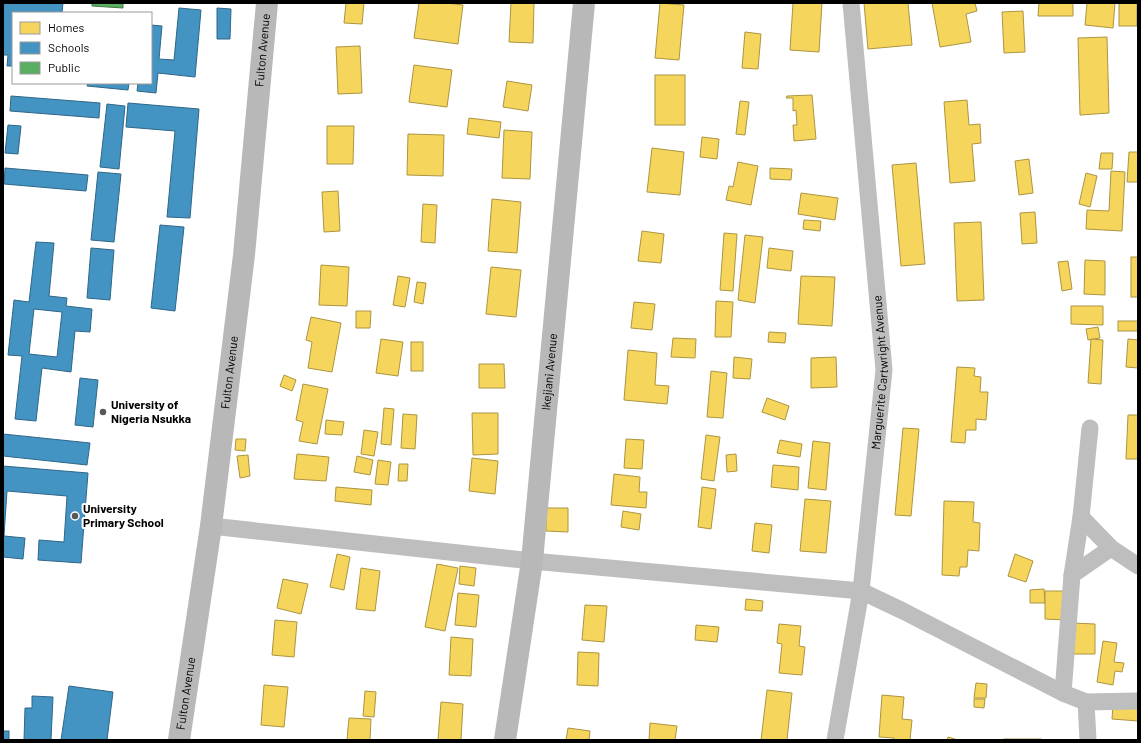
<svg xmlns="http://www.w3.org/2000/svg" width="1141" height="743" viewBox="0 0 1141 743" font-family="Barlow,sans-serif">
  <style>
    .homes { fill: #f6d55c; stroke: #ac9540 }
    .schools { fill: #4393c3; stroke: #2f6788; fill-rule: evenodd }
    .public { fill: #5aae61; stroke: #3f7a44 }
    .lines { fill: none; stroke-linecap: round; stroke-linejoin: round }
    .street { stroke: #bebebe; stroke-width: 17 }
    .secondary { stroke: #b8b8b8; stroke-width: 22 }
    .poi-dot { fill: #595959; stroke: #fff; stroke-width: 1.5 }
    .labels { text-anchor: middle; stroke-width: 4; stroke-linejoin: round; paint-order: stroke }
    .street-label { font-size: 12px; fill: #000; stroke: #fff }
    .poi-label { font-size: 12px; font-weight: bold; fill: #000; stroke: #fff; text-anchor: start }
  </style>
  <rect width="100%" height="100%" fill="#fff"/>
  <!-- homes -->
  <g class="homes">
    <polygon points="346,3 364,3 362,24 344,23"/>
    <polygon points="419,3 446,3 463,5 458,44 414,38"/>
    <polygon points="511,3 534,3 533,43 509,42"/>
    <polygon points="660,3 684,5 679,60 655,58"/>
    <polygon points="793,3 822,3 819,52 790,50"/>
    <polygon points="864,3 908,3 912,45 868,49"/>
    <polygon points="932,3 975,3 977,11 966,14 971,42 940,47"/>
    <polygon points="1039,3 1073,3 1073,16 1038,16"/>
    <polygon points="1087,3 1115,3 1113,28 1085,25"/>
    <rect x="1119" y="3" width="18" height="23"/>
    <polygon points="1023,11 1025,52 1004,53 1002,12"/>
    <polygon points="745,32 761,34 758,69 742,68"/>
    <polygon points="1107,37 1109,113 1080,115 1078,38"/>
    <polygon points="360,46 362,93 338,94 336,47"/>
    <polygon points="414,65 452,70 447,107 409,102"/>
    <rect x="655" y="75" width="30" height="50"/>
    <polygon points="507,81 532,85 528,111 503,107"/>
    <polygon points="812,95 816,139 794,141 793,125 797,125 796,110 793,111 793,98 786,98 787,96"/>
    <polygon points="967,100 969,125 980,124 981,143 972,144 975,181 950,183 944,102"/>
    <polygon points="740,101 749,102 745,135 736,134"/>
    <polygon points="469,118 501,122 499,138 467,134"/>
    <polygon points="327,126 354,126 353,164 327,164"/>
    <polygon points="504,130 532,132 530,179 502,178"/>
    <polygon points="408,134 444,135 443,176 407,175"/>
    <polygon points="702,137 719,139 717,159 700,157"/>
    <polygon points="652,148 684,152 680,195 647,192"/>
    <polygon points="1129,152 1138,152 1138,182 1127,182"/>
    <polygon points="1101,153 1113,153 1112,169 1099,169"/>
    <polygon points="1029,159 1033,193 1019,195 1015,161"/>
    <polygon points="738,162 758,166 751,205 726,200 729,186 733,187"/>
    <polygon points="916,163 925,264 901,266 892,165"/>
    <polygon points="770,168 792,169 791,180 770,179"/>
    <polygon points="1111,171 1125,172 1122,231 1086,229 1087,210 1109,211"/>
    <polygon points="1086,173 1097,176 1090,207 1079,204"/>
    <polygon points="338,191 340,231 324,232 322,192"/>
    <polygon points="801,193 838,198 835,220 798,214"/>
    <polygon points="492,199 521,202 517,253 488,251"/>
    <polygon points="423,204 437,205 435,243 421,242"/>
    <polygon points="1035,212 1037,243 1022,244 1020,213"/>
    <polygon points="804,220 821,221 820,231 803,229"/>
    <polygon points="981,222 984,300 957,301 954,223"/>
    <polygon points="642,231 664,234 661,263 638,261"/>
    <polygon points="724,233 737,234 733,291 720,290"/>
    <polygon points="745,235 763,237 755,303 738,300"/>
    <polygon points="769,248 793,251 791,271 767,268"/>
    <rect x="1131" y="257" width="7" height="40"/>
    <polygon points="1085,260 1105,261 1105,295 1084,294"/>
    <polygon points="1068,261 1072,289 1062,291 1058,262"/>
    <polygon points="321,265 349,267 347,306 319,305"/>
    <polygon points="491,267 521,270 516,317 486,314"/>
    <polygon points="398,276 410,278 405,307 393,305"/>
    <polygon points="801,276 835,277 832,326 798,324"/>
    <polygon points="417,282 426,283 423,304 414,302"/>
    <polygon points="716,301 733,302 731,337 715,337"/>
    <polygon points="634,302 655,304 652,330 631,328"/>
    <polygon points="1071,306 1103,306 1103,325 1071,324"/>
    <polygon points="356,311 371,311 370,328 356,328"/>
    <polygon points="311,317 341,323 332,372 308,368 312,342 306,340"/>
    <rect x="1118" y="321" width="20" height="10"/>
    <polygon points="1098,327 1100,338 1088,340 1086,329"/>
    <polygon points="769,332 786,333 785,343 768,342"/>
    <polygon points="673,338 696,339 695,358 671,357"/>
    <polygon points="381,339 403,342 398,376 376,373"/>
    <polygon points="1091,339 1103,340 1101,384 1088,383"/>
    <polygon points="1128,339 1138,340 1138,368 1126,367"/>
    <rect x="411" y="342" width="12" height="29"/>
    <polygon points="628,350 657,353 655,385 669,386 667,404 624,400"/>
    <polygon points="734,357 752,359 750,379 733,378"/>
    <polygon points="836,357 837,387 811,388 811,358"/>
    <polygon points="479,364 504,364 505,388 479,388"/>
    <polygon points="957,367 975,368 974,376 981,377 980,392 988,392 986,420 976,419 976,430 966,430 965,443 951,442"/>
    <polygon points="711,371 727,373 723,418 707,417"/>
    <polygon points="284,375 296,380 292,391 280,386"/>
    <polygon points="303,384 328,389 317,444 299,441 303,422 296,420"/>
    <polygon points="767,398 789,406 785,420 762,412"/>
    <polygon points="384,408 394,409 391,445 381,444"/>
    <polygon points="472,413 498,413 498,454 473,455"/>
    <polygon points="403,414 417,415 415,449 401,448"/>
    <polygon points="1128,415 1138,415 1138,459 1126,459"/>
    <polygon points="326,420 344,422 342,435 325,434"/>
    <polygon points="903,428 919,429 911,516 895,515"/>
    <polygon points="364,430 378,432 374,456 361,454"/>
    <polygon points="706,435 720,437 714,481 701,479"/>
    <polygon points="236,439 246,439 245,451 235,450"/>
    <polygon points="626,439 644,440 642,469 624,468"/>
    <polygon points="780,440 802,444 800,457 777,453"/>
    <polygon points="813,441 830,443 826,490 808,488"/>
    <polygon points="297,454 329,457 326,481 294,479"/>
    <polygon points="736,454 737,471 727,472 726,455"/>
    <polygon points="248,455 250,476 240,478 237,456"/>
    <polygon points="357,456 373,460 370,475 354,472"/>
    <polygon points="472,458 498,461 495,494 469,491"/>
    <polygon points="378,460 391,462 388,485 375,484"/>
    <polygon points="399,464 408,464 407,481 398,481"/>
    <polygon points="773,465 799,467 798,490 771,487"/>
    <polygon points="614,474 640,477 639,492 647,492 646,508 611,505"/>
    <polygon points="336,487 372,490 371,505 335,501"/>
    <polygon points="702,487 716,489 711,529 698,527"/>
    <polygon points="805,499 831,501 826,553 800,551"/>
    <polygon points="944,501 974,502 973,522 980,523 979,551 968,550 967,567 960,567 959,576 942,575"/>
    <polygon points="546,508 568,508 568,532 546,531"/>
    <polygon points="623,511 641,514 639,530 621,527"/>
    <polygon points="755,523 772,525 769,553 752,551"/>
    <polygon points="337,554 350,557 344,590 330,587"/>
    <polygon points="1015,554 1033,561 1026,582 1008,576"/>
    <polygon points="437,564 458,568 445,631 425,627"/>
    <polygon points="460,566 476,568 474,586 459,584"/>
    <polygon points="361,568 380,571 375,611 356,609"/>
    <polygon points="283,579 308,584 301,614 277,608"/>
    <polygon points="1044,589 1045,603 1030,603 1030,590"/>
    <polygon points="1045,591 1066,591 1065,620 1045,619"/>
    <polygon points="458,593 479,595 476,627 455,625"/>
    <polygon points="746,599 763,601 762,611 745,610"/>
    <polygon points="585,605 607,606 604,642 582,640"/>
    <polygon points="275,620 297,622 294,657 272,655"/>
    <polygon points="1073,623 1095,624 1095,654 1073,654"/>
    <polygon points="779,624 801,626 799,646 805,647 802,675 779,673 782,644 777,643"/>
    <polygon points="696,625 719,627 717,642 695,640"/>
    <polygon points="451,637 473,639 471,676 449,675"/>
    <polygon points="1103,641 1117,643 1114,662 1124,663 1122,672 1115,671 1113,685 1097,682"/>
    <polygon points="578,652 599,653 598,686 577,685"/>
    <polygon points="976,683 987,684 986,698 974,698"/>
    <polygon points="264,685 288,687 284,727 261,725"/>
    <polygon points="767,690 792,693 787,740 761,740"/>
    <polygon points="365,691 376,692 374,717 363,716"/>
    <polygon points="882,695 904,697 902,719 912,720 910,740 894,740 894,738 879,737"/>
    <polygon points="974,699 985,699 984,708 974,707"/>
    <polygon points="441,702 463,704 461,740 438,740"/>
    <polygon points="1113,705 1138,707 1138,721 1112,719"/>
    <polygon points="349,718 371,719 370,740 347,740"/>
    <polygon points="650,723 677,726 675,740 649,740"/>
    <polygon points="568,728 590,731 589,740 566,740"/>
    <polygon points="948,737 958,740 947,740"/>
    <rect x="1004" y="739" width="37" height="1"/>
  </g>
  <!-- schools -->
  <g class="schools">
    <polygon points="3,3 63,3 62,13 13,13 13,66 7,66 8,55 3,55"/>
    <polygon points="179,8 201,10 195,77 158,73 156,93 137,91 138,83 151,83 151,25 162,26 159,59 174,60"/>
    <polygon points="217,8 231,9 230,39 217,39"/>
    <polygon points="88,83 129,83 128,90 87,86"/>
    <polygon points="11,96 100,103 99,118 10,111"/>
    <polygon points="128,103 199,109 190,218 167,217 175,131 126,127"/>
    <polygon points="107,104 125,106 119,169 100,167"/>
    <polygon points="8,125 21,126 18,154 5,153"/>
    <polygon points="5,168 88,175 86,191 4,184"/>
    <polygon points="98,172 121,174 114,242 91,240"/>
    <polygon points="160,225 184,227 175,311 151,308"/>
    <path d="M36,242L54,243L49,296L67,298L66,306L92,309L90,332L75,331L71,372L42,368L36,421L15,419L22,356L8,355L14,300L29,302ZM34,309L62,312L57,357L29,354Z"/>
    <polygon points="91,248 114,250 110,300 87,298"/>
    <polygon points="80,378 98,380 93,427 75,425"/>
    <polygon points="3,434 90,443 87,465 3,456"/>
    <polygon points="3,466 88,473 81,563 38,560 39,540 64,542 67,496 7,491 4,536 25,538 23,559 3,557"/>
    <polygon points="69,686 113,692 107,740 61,740"/>
    <polygon points="32,696 53,697 51,740 24,740 25,708 32,708"/>
    <rect x="3" y="731" width="6" height="9"/>
  </g>
  <!-- public -->
  <polygon class="public" points="92,3 123,3 123,8 92,6"/>
  <g class="lines">
    <!-- street -->
    <g class="street">
      <polyline points="1081,517 1111,548 1138,566"/>
      <polyline points="211,526 532,561 861,591 903,611 1063,693 1086,702 1138,701"/>
      <polyline points="1072,575 1111,548"/>
      <polyline points="1063,693 1072,575 1081,517 1090,428"/>
      <polyline points="1086,702 1088,740"/>
      <path id="s1" d="M835,740L861,591L884,370L851,3"/>
    </g>
    <!-- secondary -->
    <g class="secondary">
      <path id="s2" d="M179,740L211,526L244,255L267,3"/>
      <path id="s3" d="M505,740L532,561L584,3"/>
    </g>
  </g>
  <!-- markers -->
  <g class="poi-dot">
    <circle cx="103" cy="412" r="4"/>
    <circle cx="75" cy="516" r="4"/>
  </g>
  <g class="labels">
    <!-- street labels -->
    <g class="street-label">
      <text dy="4" stroke="none"><textPath href="#s2" startOffset="695">Fulton Avenue</textPath></text>
      <text dy="4" stroke="none"><textPath href="#s2" startOffset="371">Fulton Avenue</textPath></text>
      <text dy="4" stroke="none"><textPath href="#s3" startOffset="371">Ikejiani Avenue</textPath></text>
      <text dy="4" stroke="none"><textPath href="#s1" startOffset="371">Marguerite Cartwright Avenue</textPath></text>
      <text dy="4" stroke="none"><textPath href="#s2" startOffset="47">Fulton Avenue</textPath></text>
    </g>
    <!-- poi labels -->
    <g class="poi-label">
      <text x="111" y="409">University of<tspan x="111" dy="14">Nigeria Nsukka</tspan></text>
      <text x="83" y="513">University<tspan x="83" dy="14">Primary School</tspan></text>
    </g>
  </g>
  <!-- border -->
  <rect width="1141" height="743" fill="none" stroke="#000000" stroke-width="8"/>
  <!-- legend -->
  <rect x="12" y="12" width="140" height="72" fill="#ffffff" stroke="#999999"/>
  <rect x="20" y="22" width="20" height="12" fill="#f6d55c" stroke="#999999"/>
  <text x="48" y="32" font-size="12" fill="#000000">Homes</text>
  <rect x="20" y="42" width="20" height="12" fill="#4393c3" stroke="#999999"/>
  <text x="48" y="52" font-size="12" fill="#000000">Schools</text>
  <rect x="20" y="62" width="20" height="12" fill="#5aae61" stroke="#999999"/>
  <text x="48" y="72" font-size="12" fill="#000000">Public</text>
</svg>
